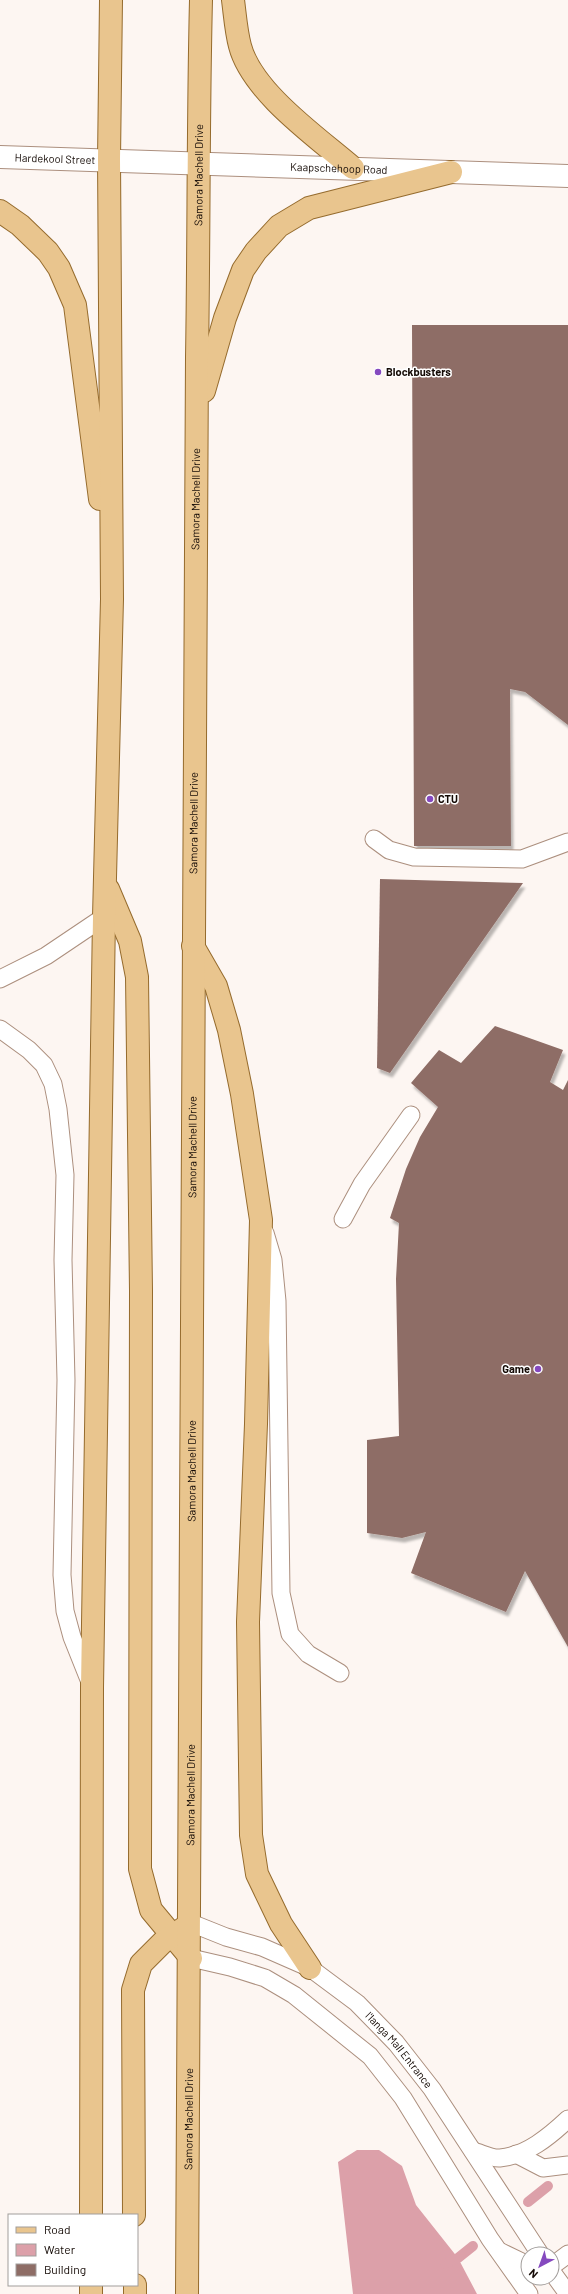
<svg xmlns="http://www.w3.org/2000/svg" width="568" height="2294" viewBox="0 0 568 2294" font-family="Barlow,sans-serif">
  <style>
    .water { fill: #dca0a9 }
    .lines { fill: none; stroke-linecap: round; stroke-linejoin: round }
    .stream { stroke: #dca0a9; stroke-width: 10 }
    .building { fill: #8e6d66; filter: url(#shadow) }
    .lane-casing { stroke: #ac8f7e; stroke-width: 19 }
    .secondary-casing { stroke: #ac8f7e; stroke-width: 24 }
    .primary-casing { stroke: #956b2d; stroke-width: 24 }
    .lane { stroke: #fff; stroke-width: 17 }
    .secondary { stroke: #fff; stroke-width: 22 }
    .primary { stroke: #e9c58e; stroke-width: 22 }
    .poi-dot { fill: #8549bf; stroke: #fff; stroke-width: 1.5 }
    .labels { text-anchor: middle; stroke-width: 3; stroke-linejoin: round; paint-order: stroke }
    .street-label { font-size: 11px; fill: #140a05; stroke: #fff }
    .poi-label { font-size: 11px; font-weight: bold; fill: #140a05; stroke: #fff; text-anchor: start }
  </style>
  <defs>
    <filter id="shadow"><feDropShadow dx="2.5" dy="4.5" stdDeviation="1" flood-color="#0004"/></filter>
  </defs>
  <rect width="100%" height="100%" fill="#fdf6f2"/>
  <!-- water -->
  <polygon class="water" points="357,2150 379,2150 402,2166 416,2205 458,2258 477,2294 353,2294 338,2162"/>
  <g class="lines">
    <!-- stream -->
    <g class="stream">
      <polyline points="528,2202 548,2186"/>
      <polyline points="445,2264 458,2258 473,2246"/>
    </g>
  </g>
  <!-- building -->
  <g class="building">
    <polygon points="412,325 568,325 568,725 525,692 510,689 511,846 414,846"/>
    <polygon points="380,879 523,883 390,1073 377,1068"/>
    <polygon points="495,1026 563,1050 550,1082 563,1090 568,1080 568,1647 525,1571 506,1612 411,1573 426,1532 402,1538 367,1533 367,1440 399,1436 396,1279 399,1223 390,1218 406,1169 420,1137 438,1107 411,1083 439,1050 461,1063"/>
  </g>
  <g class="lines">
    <defs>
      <g id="lane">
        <polyline points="374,839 389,850 414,857 522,859 568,842"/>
        <polyline points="0,979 46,956 104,917"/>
        <polyline points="0,1029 29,1050 44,1065 53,1084 58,1109 65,1175 63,1260 66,1380 62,1575 65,1611 72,1637 90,1682"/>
        <polyline points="343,1219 362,1184 411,1115"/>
        <polyline points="265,1233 273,1260 277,1301 281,1593 290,1634 308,1654 340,1673"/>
        <path id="s1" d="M191,1923L226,1937L262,1947L310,1968L357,2003L396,2043L432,2089L540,2254"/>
        <polyline points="191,1958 230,1967 265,1978 294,1995 370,2056 403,2098 490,2239 529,2294"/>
        <path d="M473,2151C481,2153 492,2159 500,2158C526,2156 550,2136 568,2119"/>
        <polyline points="516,2154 543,2168 568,2165"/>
        <polyline points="501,2252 528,2265"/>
        <polyline points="552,2266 568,2254"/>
        <polyline points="552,2272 568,2294"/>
      </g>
      <g id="secondary">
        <path id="s2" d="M0,157L568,176"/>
      </g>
      <g id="primary">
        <path d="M233,0C235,15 236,31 240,46C252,92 317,137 353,168"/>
        <polyline points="0,211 20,225 48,252 59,268 75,305 100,499"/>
        <polyline points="204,391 225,318 243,270 256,251 279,226 309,208 451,172"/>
        <polyline points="108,889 130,941 137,977 141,1291 140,1869 151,1910 191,1958"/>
        <polyline points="193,946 216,986 229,1030 242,1094 261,1220 256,1424 248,1622 251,1835 257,1874 281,1924 310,1968"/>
        <polyline points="91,2215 92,1688 104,917 112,599 109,159 111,0"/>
        <polyline points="134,2215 133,1990 141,1964 163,1942 184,1928"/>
        <polyline points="135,2285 135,2294"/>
        <polyline points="91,2294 91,2285"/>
        <path id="s3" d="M187,2294C194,1648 190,1003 197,357C199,238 198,119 201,0"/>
      </g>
    </defs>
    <!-- lane casing -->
    <use href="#lane" class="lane-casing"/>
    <!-- secondary casing -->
    <use href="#secondary" class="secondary-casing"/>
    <!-- primary casing -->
    <use href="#primary" class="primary-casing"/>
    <!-- lane -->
    <use href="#lane" class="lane"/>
    <!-- secondary -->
    <use href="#secondary" class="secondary"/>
    <!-- primary -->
    <use href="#primary" class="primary"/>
  </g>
  <!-- markers -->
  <g class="poi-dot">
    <circle cx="378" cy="372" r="4"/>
    <circle cx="430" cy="799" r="4"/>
    <circle cx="538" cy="1369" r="4"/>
  </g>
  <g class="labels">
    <!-- street labels -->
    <g class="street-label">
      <text dy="4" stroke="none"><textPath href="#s2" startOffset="55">Hardekool Street</textPath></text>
      <text dy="4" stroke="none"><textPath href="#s2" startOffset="339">Kaapschehoop Road</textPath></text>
      <text dy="4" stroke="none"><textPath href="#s3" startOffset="2119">Samora Machell Drive</textPath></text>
      <text dy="4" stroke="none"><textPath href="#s3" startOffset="1795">Samora Machell Drive</textPath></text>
      <text dy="4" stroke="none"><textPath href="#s3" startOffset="1471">Samora Machell Drive</textPath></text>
      <text dy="4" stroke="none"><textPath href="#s3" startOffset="1147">Samora Machell Drive</textPath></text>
      <text dy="4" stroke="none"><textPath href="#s3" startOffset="823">Samora Machell Drive</textPath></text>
      <text dy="4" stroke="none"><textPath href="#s3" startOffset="499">Samora Machell Drive</textPath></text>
      <text dy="4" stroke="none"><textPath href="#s1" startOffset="249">I'langa Mall Entrance</textPath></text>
      <text dy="4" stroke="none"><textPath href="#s3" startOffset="175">Samora Machell Drive</textPath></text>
    </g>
    <!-- poi labels -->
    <g class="poi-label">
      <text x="386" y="376">Blockbusters</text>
      <text x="438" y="803">CTU</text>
      <text x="530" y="1373" text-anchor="end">Game</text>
    </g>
  </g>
  <!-- legend -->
  <rect x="8" y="2214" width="130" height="72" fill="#ffffff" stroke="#a19d9b"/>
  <rect x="16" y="2227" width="20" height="6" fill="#e9c58e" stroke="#a19d9b"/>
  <text x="44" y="2234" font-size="12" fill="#140a05">Road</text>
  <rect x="16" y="2244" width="20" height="12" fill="#dca0a9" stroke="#a19d9b"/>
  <text x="44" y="2254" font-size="12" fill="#140a05">Water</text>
  <rect x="16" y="2264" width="20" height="12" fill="#8e6d66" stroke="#a19d9b"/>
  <text x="44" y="2274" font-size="12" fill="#140a05">Building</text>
  <!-- north arrow -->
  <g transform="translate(540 2266) rotate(221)"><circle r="19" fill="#ffffff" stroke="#a19d9b"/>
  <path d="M0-3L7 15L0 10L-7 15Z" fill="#8549bf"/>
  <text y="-6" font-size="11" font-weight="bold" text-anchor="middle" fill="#140a05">N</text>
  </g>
</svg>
